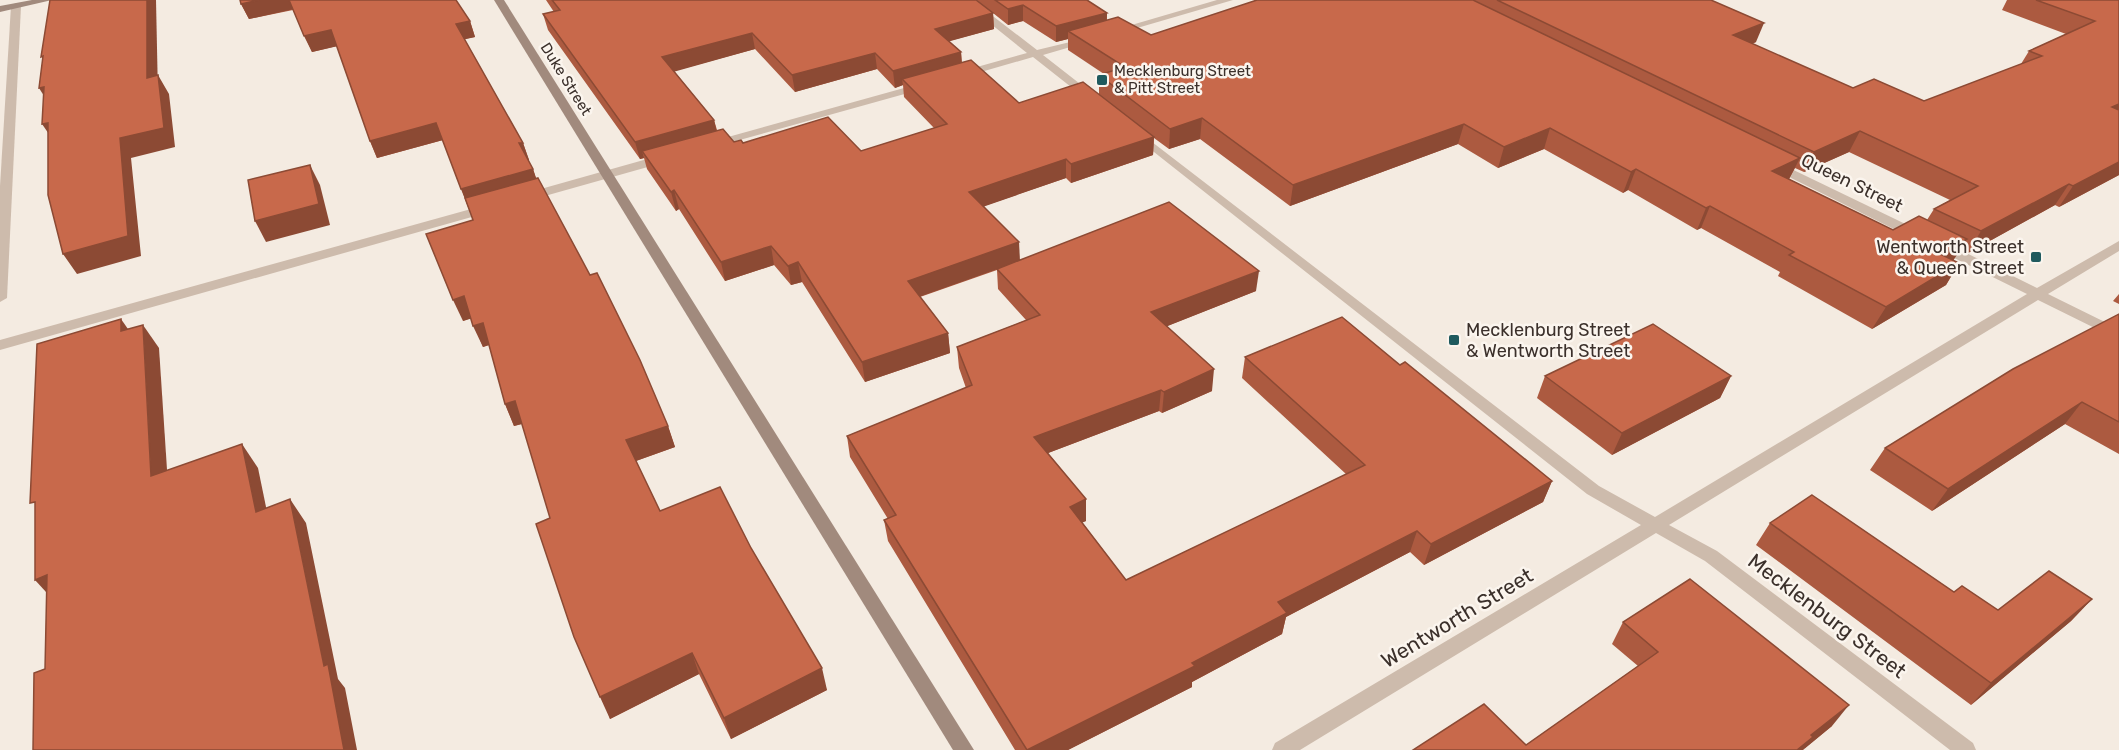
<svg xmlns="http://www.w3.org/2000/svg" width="2119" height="750" viewBox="0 0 2119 750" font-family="Rubik,sans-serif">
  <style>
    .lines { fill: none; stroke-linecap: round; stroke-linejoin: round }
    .street { fill: #cdbbac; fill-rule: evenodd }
    .secondary { fill: #a18a7d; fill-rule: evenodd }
    .wall { fill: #ac5a40; fill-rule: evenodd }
    .shaded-wall { fill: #8c4a34 }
    .building { fill: #c8694b; stroke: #8c4a34; stroke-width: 1.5 }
    .poi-dot { fill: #1f5a5e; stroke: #fbf5ee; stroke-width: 2 }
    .labels { text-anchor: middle; stroke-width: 5; stroke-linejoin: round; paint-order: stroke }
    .far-poi-label { font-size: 15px; fill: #3b302b; stroke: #fbf5ee; text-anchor: start }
    .far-street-label { font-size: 15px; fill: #3b302b; stroke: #fbf5ee }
    .street-label { font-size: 18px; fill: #3b302b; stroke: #fbf5ee }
    .poi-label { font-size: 18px; fill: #3b302b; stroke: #fbf5ee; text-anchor: end }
    .near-street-label { font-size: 21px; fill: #3b302b; stroke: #fbf5ee }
  </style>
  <rect width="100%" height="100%" fill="#f4ebe1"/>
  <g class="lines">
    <!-- street -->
    <g class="street">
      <polygon points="961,0 972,0 1037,50 1091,37 1091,41 1043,55 1093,94 1093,98 1085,98 1033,57 967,76 959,76 959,72 1027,53"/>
      <polygon points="1217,0 1233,0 1120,33 1111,31"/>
      <polygon points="16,3 21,6 7,298 0,302 0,186 11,6"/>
      <polygon points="922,83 927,86 926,88 718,146 710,146 708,144 710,142"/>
      <polygon points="1139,132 1599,486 1655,517 2027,294 1934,248 1932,245 1934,242 1944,242 2037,288 2119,241 2119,251 2048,294 2119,329 2119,340 2038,300 1669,525 1717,551 1973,743 1976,750 1950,750 1705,561 1656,533 1300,750 1272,750 1275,743 1641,525 1587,494 1135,137 1133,135"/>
      <polygon points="665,154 671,158 669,161 527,201 521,197 523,194"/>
      <polygon points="1775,161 1922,232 1924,235 1917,239 1912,238 1771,168 1769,165"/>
      <polygon points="489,204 493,205 495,208 493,211 0,350 0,340"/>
    </g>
    <!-- secondary -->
    <g class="secondary">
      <polygon points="32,0 52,0 0,12 0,6"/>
      <polygon points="494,0 504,0 974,750 953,750"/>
    </g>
  </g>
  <!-- wall -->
  <g class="wall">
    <path d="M546,0H1087L1107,13V20L1151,35L1257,0H1711L1756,42L1752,44L1853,88L1924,101L2021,64L2029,51L2066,34L2002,10L2007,0H2119V175L2059,207L2055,205L1968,253L1960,249L1953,260L1959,263L1946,285L1872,329L1778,276L1780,272L1701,228L1697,230L1628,190L1623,193L1544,149L1498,168L1458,144L1290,206L1200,139L1169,149L1154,138L1153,155L1071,183L1066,178L984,206L1020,260L1256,291L1167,326L1212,391L1162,413L1159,411L1048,453L1086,499V521L1082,522L1126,580L1346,474L1242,378L1245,357L1400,365L1552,481L1543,502L1424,565L1410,552L1286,617L1282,634L1192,682V687L1068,750H1015L888,541L884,520L888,519L850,457L847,436L966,388L959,368L957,347L1026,320L998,289L997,270L920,297L948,333L950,353L865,382L802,282L791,285L774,265L725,281L679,209L676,211L647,169L644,158L640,159L548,30L543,14L554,12ZM993,13L1008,25L1023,21L1056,42L1068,39V50L1104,74L1099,75V94L1019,103L962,63L961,52L949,41L994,29ZM755,49L795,92L877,69L895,88L903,85L904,97L934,128L861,151L734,142L717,130L714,120L674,71ZM1849,152L1950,200L1934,209L1927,220L1893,230L1789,179L1795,168L1804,172Z"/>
    <polygon points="241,4 470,21 475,37 464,39 523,143 529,160 528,160 533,169 536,178 668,426 675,447 636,461 660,511 751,548 827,690 731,739 699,674 610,719 522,424 514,426 505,404 489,345 483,347 471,318 463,321 473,220 443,140 377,158 370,141 337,46 312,52 293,10 249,19"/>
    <polygon points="2119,294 2119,304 2113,301"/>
    <polygon points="2119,314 2119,454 2065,424 1932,511 1870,470 1885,448"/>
    <polygon points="1545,376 1731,376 1720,398 1612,455 1537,398"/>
    <polygon points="1770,523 1954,592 1998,610 2092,599 2071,621 1971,705 1756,545"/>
    <polygon points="1623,622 1832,726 1805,748 1526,745 1638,666 1612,644"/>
  </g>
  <!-- shaded-wall -->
  <g class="shaded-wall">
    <polygon points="147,0 156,0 158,96 147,78"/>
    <polygon points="259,0 289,0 294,9 249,19 241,4"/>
    <polygon points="1023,5 1023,21 1008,25 1008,9"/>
    <polygon points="993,13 994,29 936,45 935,29"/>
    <polygon points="1107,13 1106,28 1068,31 1068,39 1056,42 1056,26"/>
    <polygon points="470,21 475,37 462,40 456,24"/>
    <polygon points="1764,23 1756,42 1725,55 1733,35"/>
    <polygon points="331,30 338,46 312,52 304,36"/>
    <polygon points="752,33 755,49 666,74 662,57"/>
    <polygon points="961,52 962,69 902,79 903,85 895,88 893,71"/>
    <polygon points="875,53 877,69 795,92 792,75"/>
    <polygon points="158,75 169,94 175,147 131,158 141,256 77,274 63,254 120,138"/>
    <polygon points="44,87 51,107 39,88"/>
    <polygon points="2119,104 2119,117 2112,107"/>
    <polygon points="1202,118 1200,139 1169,149 1170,129"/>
    <polygon points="714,120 718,137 642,151 644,158 640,159 635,142"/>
    <polygon points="48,123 55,143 42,124"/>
    <polygon points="436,123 443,140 377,158 370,141"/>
    <polygon points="1464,124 1458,144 1290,206 1293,185"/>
    <polygon points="1550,128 1544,149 1498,168 1504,147"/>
    <polygon points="1860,131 1849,152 1804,172 1814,152"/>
    <polygon points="1154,137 1153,155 1071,183 1071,164"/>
    <polygon points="519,143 523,143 529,160 526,161"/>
    <polygon points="1800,158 1789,179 1772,171"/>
    <polygon points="1066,159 1066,178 971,211 969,192"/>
    <polygon points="2119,162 2119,175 2059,207 2073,186"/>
    <polygon points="310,165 320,185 330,225 266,242 255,221"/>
    <polygon points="533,169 539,187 468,207 461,189"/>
    <polygon points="1636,169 1628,190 1623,193 1631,172"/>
    <polygon points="2069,184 2055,205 1968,253 1981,231"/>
    <polygon points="674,190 679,209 676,211 671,192"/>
    <polygon points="1710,206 1701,228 1697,230 1706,208"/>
    <polygon points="1967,239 1953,261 1940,254"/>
    <polygon points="1019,242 1020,261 910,300 908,281"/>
    <polygon points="771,246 774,265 725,281 721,262"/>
    <polygon points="798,262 802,282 791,285 788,266"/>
    <polygon points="1959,263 1946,285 1872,329 1886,307"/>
    <polygon points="1259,271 1256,291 1150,333 1151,312"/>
    <polygon points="464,296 473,318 463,321 453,300"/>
    <polygon points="121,319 137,342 121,331"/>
    <polygon points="483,323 492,344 483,347 473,326"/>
    <polygon points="143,325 159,348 169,500 151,476"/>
    <polygon points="948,333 950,353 865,382 862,362"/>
    <polygon points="1214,369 1212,391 1162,413 1164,392"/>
    <polygon points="1731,376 1720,398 1612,455 1622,433"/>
    <polygon points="1161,390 1159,411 1035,458 1034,437"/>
    <polygon points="515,401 525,423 514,426 505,404"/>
    <polygon points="2082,402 2065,424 1932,511 1948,489"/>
    <polygon points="668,426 675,447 633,462 626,440"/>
    <polygon points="242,444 258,468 272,536 256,512"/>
    <polygon points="1552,481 1543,502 1424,565 1431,544"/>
    <polygon points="290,499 306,523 338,679 345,688 357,750 344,750 324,666"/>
    <polygon points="1086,499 1086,521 1070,528 1070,507"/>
    <polygon points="1417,531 1410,552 1286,617 1282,634 1192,682 1192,687 1068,750 1028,750 1192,663 1278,602"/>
    <polygon points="47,575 57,604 35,580"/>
    <polygon points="2092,599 2071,621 1971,705 1991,683"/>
    <polygon points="692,653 699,674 610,719 600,697"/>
    <polygon points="822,668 827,690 731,739 724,718"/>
    <polygon points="1849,705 1832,726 1803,750 1797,750 1811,735"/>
  </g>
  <!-- building -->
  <g class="building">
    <polygon points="50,0 147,0 147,78 158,75 164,128 120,138 128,236 63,254 48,195 48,123 42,124 44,87 39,88 43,56 41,57"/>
    <polygon points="240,0 259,0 241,4"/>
    <polygon points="289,0 456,0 470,21 456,24 523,143 519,143 533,169 461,189 436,123 370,141 331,30 304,36"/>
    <polygon points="552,0 976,0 993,13 935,29 961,52 893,71 875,53 792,75 752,33 662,57 714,120 635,142 543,14 560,10"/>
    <polygon points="995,0 1087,0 1107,13 1056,26 1023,5 1008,9"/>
    <polygon points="1257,0 1473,0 1800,158 1772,171 1893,230 1919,216 1967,239 1940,254 1959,263 1886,307 1789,255 1794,252 1710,206 1706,208 1636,169 1631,172 1550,128 1504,147 1464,124 1293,185 1202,118 1170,129 1099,75 1125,67 1068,31 1118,17 1151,35"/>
    <polygon points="1497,0 1711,0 1764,23 1733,35 1853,88 1874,79 1924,101 2042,56 2029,51 2095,21 2036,0 2119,0 2119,104 2112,107 2119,110 2119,162 2073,186 2069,184 1981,231 1934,209 1978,186 1860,131 1814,152"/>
    <polygon points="971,60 1019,103 1083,82 1154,137 1071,164 1066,159 969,192 1019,242 908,281 948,333 862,362 798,262 788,266 771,246 721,262 674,190 671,192 642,151 723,129 734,142 741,140 743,143 828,117 861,151 947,124 902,79"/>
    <polygon points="310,165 319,204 255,221 248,180"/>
    <polygon points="538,178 590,275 597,273 640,360 668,426 626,440 660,511 720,487 751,548 822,668 724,718 692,653 600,697 574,637 536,524 550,518 515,401 505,404 483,323 473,326 464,296 453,300 426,234 473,220 465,198"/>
    <polygon points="1169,202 1259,271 1151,312 1214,369 1164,392 1161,390 1034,437 1086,499 1070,507 1126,580 1365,465 1245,357 1342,317 1400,365 1405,362 1552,481 1431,544 1417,531 1278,602 1287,613 1192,663 1195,666 1027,750 884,520 896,515 847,436 972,385 957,347 1040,315 997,269"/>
    <polygon points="2119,314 2119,422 2082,402 1948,489 1885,448 2013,369"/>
    <polygon points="121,319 121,331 143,325 151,476 242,444 256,512 290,499 324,666 328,664 344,750 33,750 34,673 45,669 47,575 35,580 35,502 30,503 37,344"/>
    <polygon points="1653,324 1731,376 1622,433 1545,376"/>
    <polygon points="1812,495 1954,592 1962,586 1998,610 2049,571 2092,599 1991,683 1770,523"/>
    <polygon points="1690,579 1849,705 1811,735 1813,737 1797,750 1413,750 1484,704 1526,745 1658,652 1623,622"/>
  </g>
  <!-- markers -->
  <g class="poi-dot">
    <rect x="1096" y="74" width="12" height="12" rx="3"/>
    <rect x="2030" y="251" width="12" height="12" rx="3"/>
    <rect x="1448" y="334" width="12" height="12" rx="3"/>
  </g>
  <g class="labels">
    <!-- far-poi labels -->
    <g class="far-poi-label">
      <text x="1114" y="76">Mecklenburg Street<tspan x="1114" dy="17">&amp; Pitt Street</tspan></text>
    </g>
    <!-- far-street labels -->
    <g class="far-street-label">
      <text transform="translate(566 79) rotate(58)" y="5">Duke Street</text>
    </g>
    <!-- street labels -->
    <g class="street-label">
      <text transform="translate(1852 183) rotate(26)" y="6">Queen Street</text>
    </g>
    <!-- poi labels -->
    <g class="poi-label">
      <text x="2024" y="253">Wentworth Street<tspan x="2024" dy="21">&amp; Queen Street</tspan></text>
      <text x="1466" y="336" text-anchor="start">Mecklenburg Street<tspan x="1466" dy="21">&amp; Wentworth Street</tspan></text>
    </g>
    <!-- near-street labels -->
    <g class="near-street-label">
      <text transform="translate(1827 616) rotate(37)" y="7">Mecklenburg Street</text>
      <text transform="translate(1457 618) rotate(-31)" y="7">Wentworth Street</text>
    </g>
  </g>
</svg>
